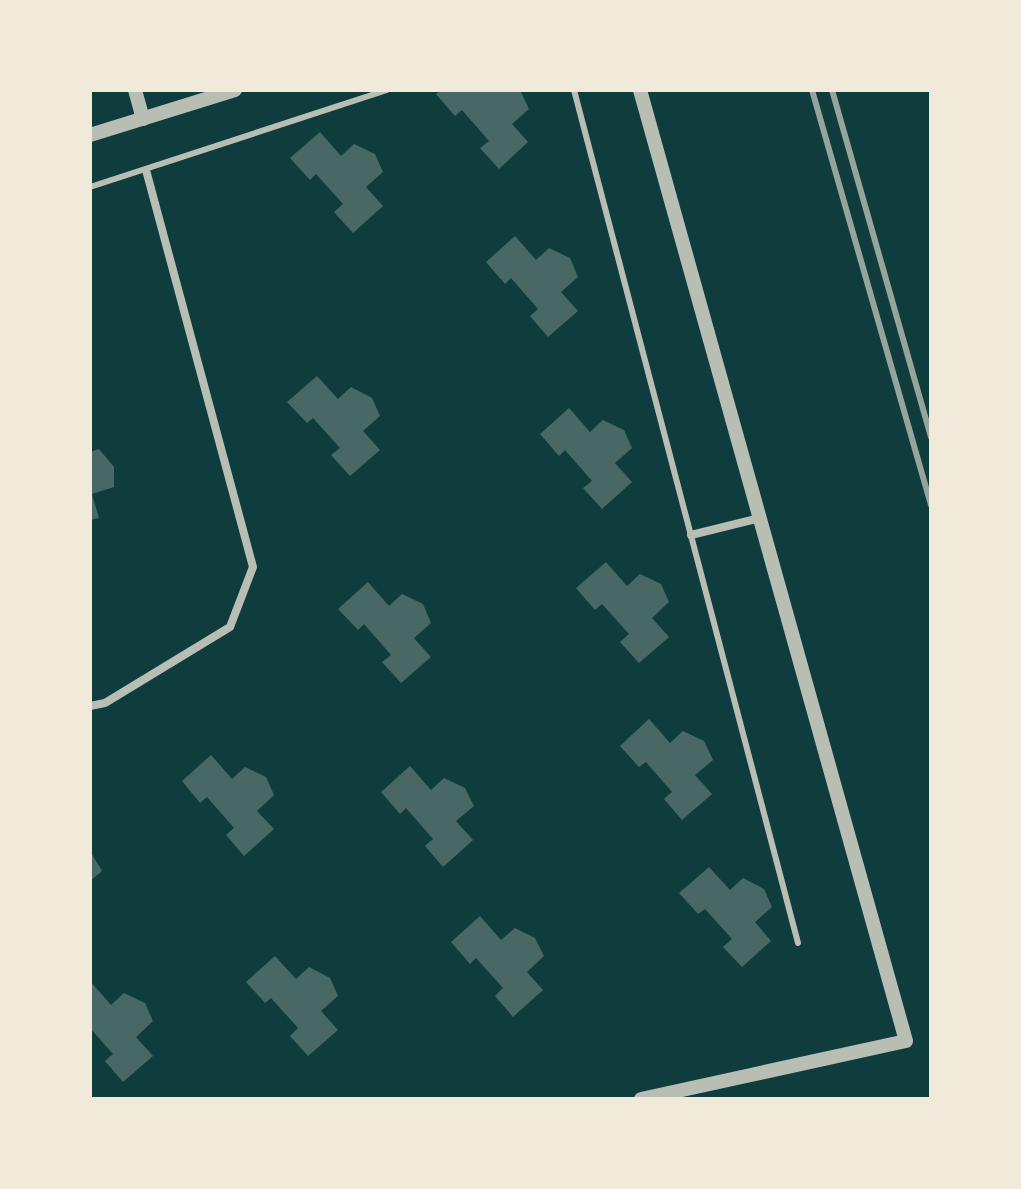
<svg xmlns="http://www.w3.org/2000/svg" width="1021" height="1189" viewBox="0 0 1021 1189" font-family="'Libre Baskerville',serif">
  <style>
    .building { fill: #486865 }
    .lines { fill: none; stroke-linecap: round; stroke-linejoin: round }
    .service { stroke: #b8beb3; stroke-width: 6 }
    .minor { stroke: #b8beb3; stroke-width: 8 }
    .tertiary { stroke: #b8beb3; stroke-width: 14 }
    .rail { stroke: #97a49c; stroke-width: 6 }
  </style>
  <rect width="100%" height="100%" fill="#0f3d3e"/>
  <!-- building -->
  <g class="building">
    <polygon points="441,90 520,90 529,109 512,124 528,142 499,169 480,148 489,141 462,110 455,116 436,94"/>
    <polygon points="320,132 341,156 354,144 375,154 383,172 366,187 383,206 353,233 334,212 343,204 316,174 310,180 290,158"/>
    <polygon points="515,236 536,260 549,248 570,258 578,277 561,292 578,311 548,337 530,316 538,309 511,278 505,284 486,262"/>
    <polygon points="317,376 338,399 351,387 372,398 380,416 363,431 380,450 350,476 331,455 340,448 313,418 307,423 287,402"/>
    <polygon points="569,408 590,432 603,420 624,430 632,448 615,463 632,482 602,509 583,488 592,481 565,450 559,456 540,434"/>
    <polygon points="99,449 114,467 114,487 92,494 99,518 90,520 90,452"/>
    <polygon points="606,562 627,586 640,574 661,584 669,602 652,618 669,637 639,663 620,642 629,634 602,604 595,610 576,588"/>
    <polygon points="368,582 389,606 402,594 423,604 431,623 414,638 431,657 401,683 382,662 391,655 364,624 358,630 338,609"/>
    <polygon points="649,719 670,743 683,731 704,741 713,760 695,775 712,794 682,820 664,799 672,792 646,762 639,767 620,746"/>
    <polygon points="211,755 232,779 245,767 266,777 274,795 257,811 274,829 244,856 226,835 234,828 207,797 200,803 182,781"/>
    <polygon points="410,766 431,790 444,778 465,788 474,806 456,821 473,840 443,867 425,846 433,839 406,808 400,814 381,792"/>
    <polygon points="90,851 102,871 90,881"/>
    <polygon points="709,867 730,890 743,878 764,889 772,907 755,922 771,941 742,967 723,947 732,939 705,909 698,914 679,893"/>
    <polygon points="480,916 501,940 515,928 535,938 544,956 527,972 543,990 513,1017 495,996 503,988 476,958 470,964 451,942"/>
    <polygon points="275,956 296,979 309,967 330,978 338,996 321,1011 338,1030 308,1056 290,1036 298,1028 271,998 265,1003 246,982"/>
    <polygon points="90,981 111,1005 124,993 145,1003 153,1021 136,1037 153,1056 123,1082 105,1061 113,1054 90,1028"/>
  </g>
  <g class="lines">
    <!-- service -->
    <g class="service">
      <polyline points="574,90 798,943"/>
      <polyline points="90,187 387,90"/>
    </g>
    <!-- minor -->
    <g class="minor">
      <polyline points="691,535 760,518"/>
      <polyline points="90,706 105,703 230,627 253,567 146,170"/>
    </g>
    <!-- tertiary -->
    <g class="tertiary">
      <polyline points="135,90 143,119"/>
      <polyline points="640,90 906,1041 641,1099"/>
      <polyline points="90,135 235,90"/>
    </g>
    <!-- rail -->
    <g class="rail">
      <polyline points="812,90 931,505"/>
      <polyline points="832,90 931,437"/>
    </g>
  </g>
  <!-- border -->
  <rect width="1021" height="1189" fill="none" stroke="#f1e9da" stroke-width="184"/>
</svg>
